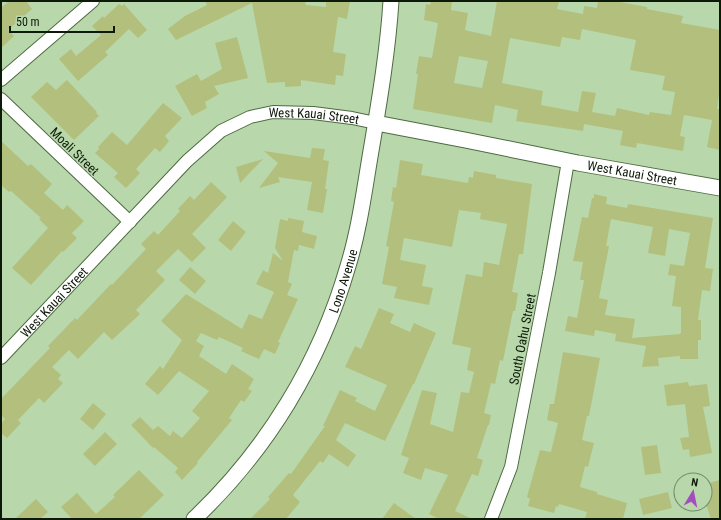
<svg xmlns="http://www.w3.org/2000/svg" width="721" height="520" viewBox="0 0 721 520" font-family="'Roboto Condensed',sans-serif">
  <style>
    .building { fill: #b3bf7d; fill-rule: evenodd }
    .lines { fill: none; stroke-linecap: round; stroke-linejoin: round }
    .minor-casing { stroke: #4e6a42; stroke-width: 14 }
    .tertiary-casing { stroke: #4e6a42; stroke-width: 17 }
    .minor { stroke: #fff; stroke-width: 12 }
    .tertiary { stroke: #fff; stroke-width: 15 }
    .labels { text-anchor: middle; stroke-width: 3; stroke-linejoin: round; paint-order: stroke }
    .street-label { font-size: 13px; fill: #0e1a09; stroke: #b8d8ab }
  </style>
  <rect width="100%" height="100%" fill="#b8d8ab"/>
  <!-- building -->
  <g class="building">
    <polygon points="9,1 26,1 32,9 8,30 14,36 1,48 1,8"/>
    <polygon points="205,1 305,1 306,5 326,7 326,1 350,1 347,19 338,17 333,52 346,54 343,76 336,75 335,85 301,80 301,86 285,87 285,82 267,83 252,3 176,40 168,29 185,16 207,5"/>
    <path d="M431,1H452L451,10L468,13L465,30L491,36L497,1H551L559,2L557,9L583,14L584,6L597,8L598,1H614L647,7V9L683,16L681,23L720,30V86L717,109H720V150L707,147L712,120L684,115L680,136L685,137L683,151L637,143L636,148L620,145L623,131L584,124L583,131L516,121L518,110L495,105L492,123L413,109L418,74H416L419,56L432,58L438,23L424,20L426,4L430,5ZM582,29L636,40L630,70L665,76L662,90L675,92L671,115L650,112L649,115L617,108L615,116L592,112L596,93L582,91L578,112L541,105L543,91L502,83L510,38L560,47L562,37L580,40ZM459,56L488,61L482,88L454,83Z"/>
    <polygon points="119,4 122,6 124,4 147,30 138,38 129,29 105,52 108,55 78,81 59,59 71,49 76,56 101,35 92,26 103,16 104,18"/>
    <polygon points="237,37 248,78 214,86 219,94 205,102 207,108 192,116 175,86 197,74 201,81 222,69 215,43"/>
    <polygon points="67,80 97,112 96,113 99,116 74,140 31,97 47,82 56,90"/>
    <polygon points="163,103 182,118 165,136 169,141 160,152 155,148 136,169 140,173 126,188 114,177 118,173 95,153 99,149 98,147 112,132 127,145"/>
    <polygon points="1,141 28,166 31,164 52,184 44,193 63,210 67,205 84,221 72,233 77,238 63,252 62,251 31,285 12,268 48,228 39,219 41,218 11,191 9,192 1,185"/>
    <polygon points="312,148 325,149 323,160 329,161 325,189 327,189 323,213 307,210 312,182 278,177 280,182 259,188 278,163 264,151 310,158"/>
    <polygon points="263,159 240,183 236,167"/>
    <polygon points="400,160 423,164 421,175 468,183 469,177 473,178 474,171 496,175 496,178 532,184 523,254 519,254 512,292 518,293 515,311 513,311 503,361 500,360 495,384 491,383 484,413 491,415 489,425 488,425 477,458 483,460 478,476 472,474 455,511 472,519 439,519 429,514 448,475 425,468 421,480 403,473 409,458 401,455 422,390 437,393 430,424 453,432 461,392 469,393 474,372 467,370 471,348 452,344 466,274 482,277 484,262 499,265 507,224 480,219 481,213 459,210 452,247 404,238 400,260 426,265 422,286 433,288 429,305 394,298 397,287 382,284 389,247 386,246 394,202 391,201 393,187 396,188"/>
    <polygon points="211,182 227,197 192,234 206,248 192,262 178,249 156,271 165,280 136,310 140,314 112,340 104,332 78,359 69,350 52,367 61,375 58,379 63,383 44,403 39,398 18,420 21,423 7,438 1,433 1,424 5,419 1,415 1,399 50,348 48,346 75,318 77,320 111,284 112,285 146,249 141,244 154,231 158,235 180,211 178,209 190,196 194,200"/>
    <path d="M594,194L607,197L606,204L627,208L628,204L713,218L705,268L713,269L710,291L702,290L698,320H701V340H698V359H680V356L658,358L659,366L642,367L646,346L615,341L616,334L595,330L594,336L565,331L568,316L577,318L584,280H580L583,262L573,261L582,217L588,218L592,198H594ZM611,219L653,227L648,253L665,256L669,229L690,233L684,266L670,264L668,275L676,276L672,306L681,307V333H680V334L632,338L635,319L605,315L608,300L599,298L609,246H606Z"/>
    <polygon points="288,218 304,221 302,232 317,236 314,249 299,245 298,251 294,250 288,282 292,284 287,295 298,299 278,342 280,343 275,354 264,349 259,359 241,351 243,348 219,337 217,340 201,333 196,341 204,346 199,356 226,374 232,364 254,379 248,389 252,391 244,402 241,400 229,418 232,420 197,462 198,463 182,480 175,472 178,468 154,447 153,448 131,425 140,417 153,430 158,426 170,436 173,431 182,438 200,418 192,411 209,391 179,371 158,395 145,384 160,366 163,369 182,340 161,321 186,294 242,329 249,314 262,319 274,292 256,284 263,270 268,273 273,253 283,261 275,248 280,219 288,221"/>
    <polygon points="233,221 246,232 231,251 218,240"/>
    <polygon points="190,267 206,281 195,294 179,280"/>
    <polygon points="379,308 394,314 390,323 410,332 414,323 436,333 414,384 413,384 385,441 345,423 336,440 356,455 348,467 329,454 323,463 320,461 293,495 300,502 286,519 250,519 270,499 268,497 289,473 291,474 325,426 323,426 340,390 357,398 355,401 375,411 387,385 345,367 355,346 361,349"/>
    <polygon points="563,352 600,358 589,416 587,416 582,440 594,443 588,467 585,466 580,487 597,492 597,494 627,503 623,519 585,519 587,512 559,504 558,507 556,506 554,513 528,506 530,499 527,497 540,450 551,452 558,423 547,420 550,404 554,404"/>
    <polygon points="688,382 689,386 707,384 710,406 703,407 712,453 690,457 689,449 683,450 680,438 689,437 685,404 667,406 664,385"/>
    <polygon points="93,403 106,414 93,430 80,419"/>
    <polygon points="105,432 117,444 95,466 83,454"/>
    <polygon points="657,445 661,473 645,475 641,447"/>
    <polygon points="139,470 164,495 139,519 72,519 61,507 77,493 96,514 115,497 113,495"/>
    <polygon points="720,480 720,519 711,519 705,501 705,484"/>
    <polygon points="668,492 672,508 643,515 639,499"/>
    <polygon points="36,499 48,512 40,519 15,519"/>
    <polygon points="394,503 416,519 382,519"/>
  </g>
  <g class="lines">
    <defs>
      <g id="minor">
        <polyline points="1,80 93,1"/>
        <polyline points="1,99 130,222"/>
        <path id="s1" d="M1,358L187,161L221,131L250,117L273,112L313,113L352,118L376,123"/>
        <polyline points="491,519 511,467 549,273 568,161"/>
      </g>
      <g id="tertiary">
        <path id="s2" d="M376,123L465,140L578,163L720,188"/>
        <path id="s3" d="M194,519C267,450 320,363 348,266C360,227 365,185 372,145C380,97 388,49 391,1"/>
      </g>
    </defs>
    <!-- minor casing -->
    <use href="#minor" class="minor-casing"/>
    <!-- tertiary casing -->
    <use href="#tertiary" class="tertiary-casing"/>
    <!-- minor -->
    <use href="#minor" class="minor"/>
    <!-- tertiary -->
    <use href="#tertiary" class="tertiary"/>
  </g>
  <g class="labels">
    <!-- street labels -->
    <g class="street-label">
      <text dy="5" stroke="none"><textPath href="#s1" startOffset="413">West Kauai Street</textPath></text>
      <text transform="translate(75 151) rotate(44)" y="5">Moali Street</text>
      <text dy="5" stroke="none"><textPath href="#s2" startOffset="261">West Kauai Street</textPath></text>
      <text dy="5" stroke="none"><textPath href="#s3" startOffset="284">Lono Avenue</textPath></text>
      <text dy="5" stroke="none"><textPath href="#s1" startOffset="77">West Kauai Street</textPath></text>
      <text transform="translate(522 339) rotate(-79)" y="5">South Oahu Street</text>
    </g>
  </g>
  <!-- border -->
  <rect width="721" height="520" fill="none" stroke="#0e1a09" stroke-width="4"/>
  <!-- north arrow -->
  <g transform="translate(693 492) rotate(10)"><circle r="19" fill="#b8d8ab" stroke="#748c6a"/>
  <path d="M0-3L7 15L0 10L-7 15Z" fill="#a24fbe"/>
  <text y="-6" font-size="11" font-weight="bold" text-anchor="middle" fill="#0e1a09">N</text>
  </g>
  <!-- scale -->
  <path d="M10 26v6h104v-6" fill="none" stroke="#0e1a09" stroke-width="2"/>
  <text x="16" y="26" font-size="12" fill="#0e1a09" stroke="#b8d8ab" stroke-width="3" paint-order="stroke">50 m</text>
</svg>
